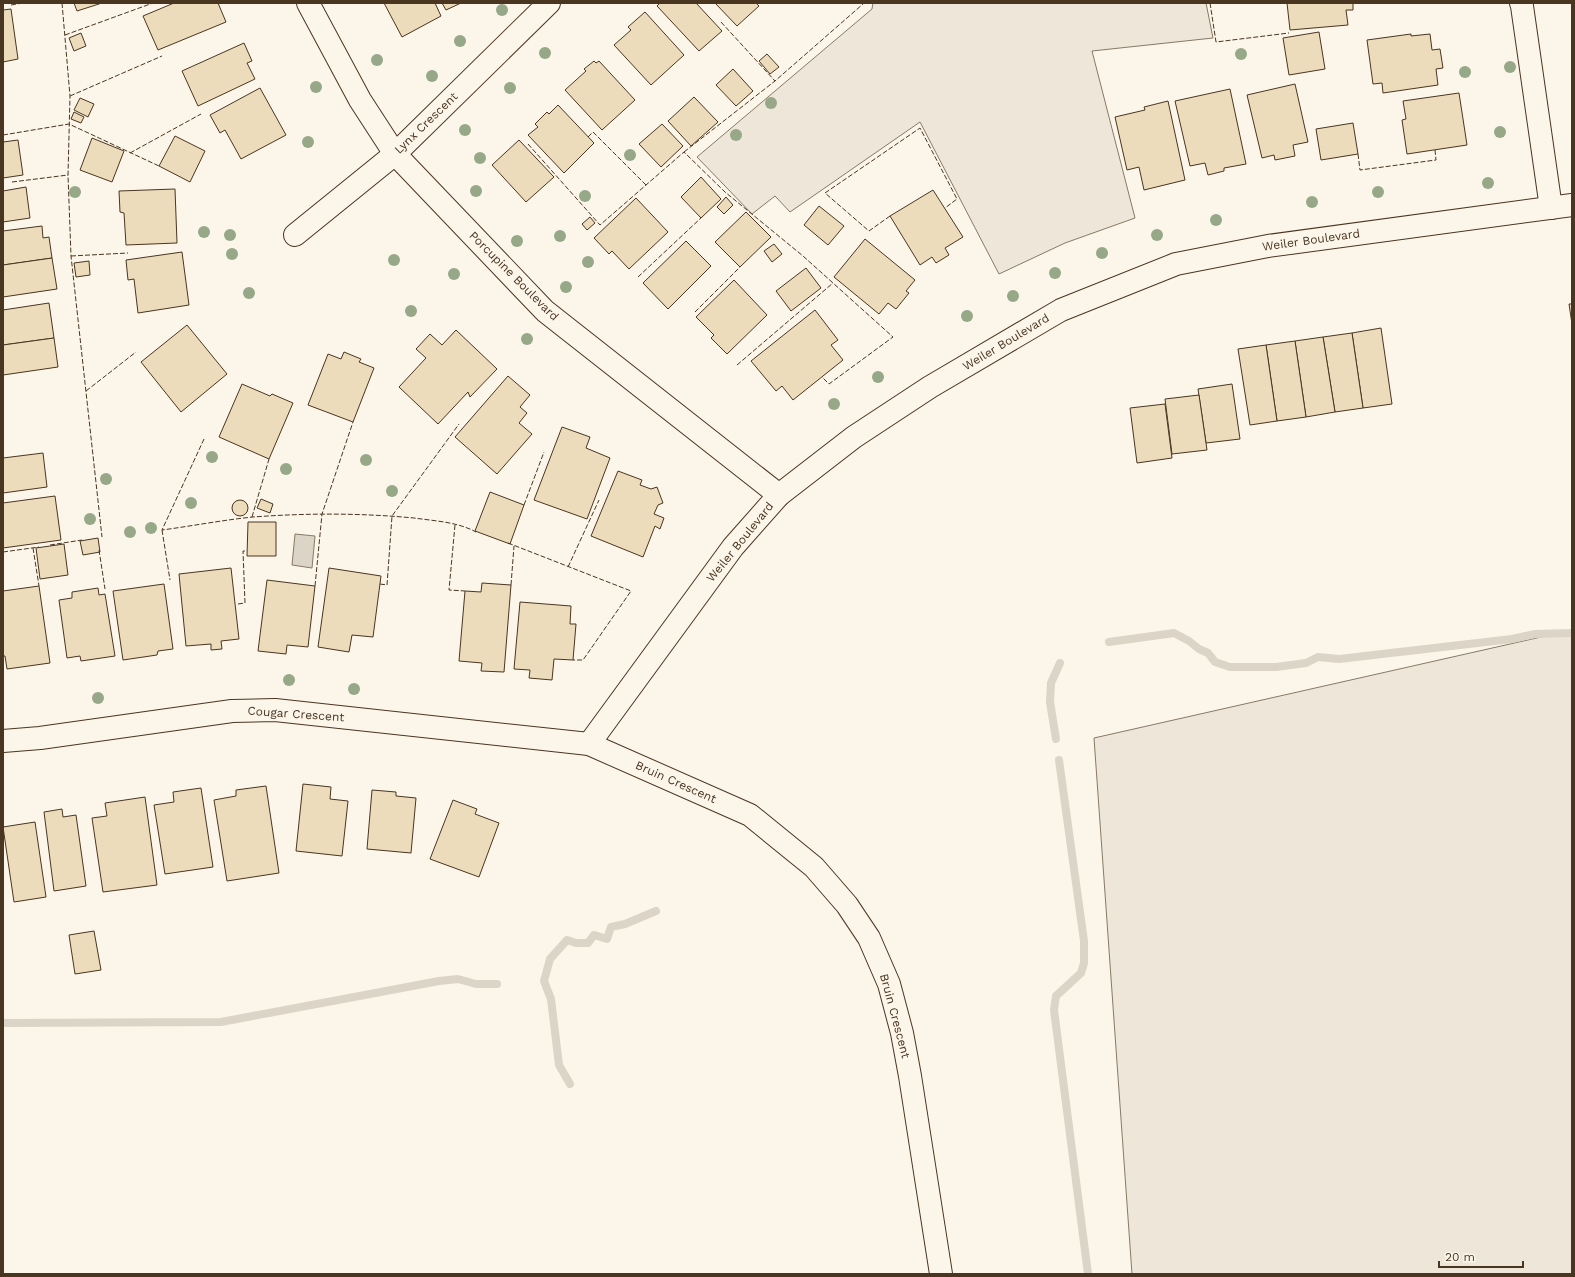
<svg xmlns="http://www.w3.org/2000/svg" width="1575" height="1277" viewBox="0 0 1575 1277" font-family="'Work Sans',sans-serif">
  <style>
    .green { fill: #ede6d9; stroke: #887966 }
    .water { fill: #dcd4c6; stroke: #887966 }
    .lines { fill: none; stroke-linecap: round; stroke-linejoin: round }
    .stream { stroke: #dcd4c6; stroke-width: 8 }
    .building { fill: #ecdcbc; stroke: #4a3520 }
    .minor-casing { stroke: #4a3520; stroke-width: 24 }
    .minor { stroke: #fbf6e9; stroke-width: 22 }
    .fence { stroke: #4a3520; stroke-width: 1; stroke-dasharray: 5 2; stroke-linecap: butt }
    .tree { fill: #96a887 }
    .labels { text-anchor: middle; stroke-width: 3; stroke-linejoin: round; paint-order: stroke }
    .street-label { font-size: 12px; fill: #4a3520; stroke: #fbf6e9 }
  </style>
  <rect width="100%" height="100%" fill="#fbf6e9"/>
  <!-- green -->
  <g class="green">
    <polygon points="873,3 1206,3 1213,38 1092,51 1135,218 1065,243 999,274 920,122 790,212 775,196 752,214 697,157 872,9"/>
    <polygon points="1572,630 1572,1274 1132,1274 1094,738"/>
  </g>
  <!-- water -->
  <polygon class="water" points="295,534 315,536 312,568 292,565"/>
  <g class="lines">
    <!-- stream -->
    <g class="stream">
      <polyline points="1109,642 1174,633 1189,641 1199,649 1208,653 1215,662 1230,667 1276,667 1306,663 1318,657 1339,659 1512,639 1535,634 1572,633"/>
      <polyline points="1056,739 1050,702 1051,683 1060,663"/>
      <polyline points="1059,760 1084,941 1084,963 1081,973 1056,996 1054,1010 1088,1274"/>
      <polyline points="3,1023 221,1022 439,981 458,979 476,984 497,984"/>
      <polyline points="570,1084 559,1065 551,999 544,981 550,959 567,940 576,943 588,943 594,935 607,939 611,927 625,924 656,911"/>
    </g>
  </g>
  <!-- building -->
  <g class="building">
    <polygon points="74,3 102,3 77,11"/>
    <polygon points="174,3 218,3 226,22 158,50 143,16"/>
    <polygon points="384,3 435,3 441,16 402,37"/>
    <polygon points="442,3 461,3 446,10"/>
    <polygon points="660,3 696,3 722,31 699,51 657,6"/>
    <polygon points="715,3 756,3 759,6 737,26"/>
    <polygon points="1287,3 1353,3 1353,10 1346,10 1348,25 1290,30"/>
    <polygon points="11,9 18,59 3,62 3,10"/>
    <polygon points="645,12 684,55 651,85 614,45 631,30 628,27"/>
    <polygon points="1319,32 1325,69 1289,75 1283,38"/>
    <polygon points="81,33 86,46 74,51 69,38"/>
    <polygon points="1411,34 1411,36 1430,34 1432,50 1440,49 1443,68 1436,69 1438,85 1383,93 1382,83 1373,84 1367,40"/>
    <polygon points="244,43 252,61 247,63 255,79 198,106 182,71"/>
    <polygon points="767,54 779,67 770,74 759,61"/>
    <polygon points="594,61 596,63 599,61 635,100 602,130 565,90 586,71 584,69"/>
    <polygon points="733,69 753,91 736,106 716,85"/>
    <polygon points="1295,84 1308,142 1293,145 1295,156 1275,160 1274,155 1262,158 1247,95"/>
    <polygon points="260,88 286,135 241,159 225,130 220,133 210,115"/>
    <polygon points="1230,89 1246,164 1224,168 1224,171 1208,175 1205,163 1190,166 1175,101"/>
    <polygon points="1459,93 1467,145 1407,154 1402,120 1406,119 1403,101"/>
    <polygon points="694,97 718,122 691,146 668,121"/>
    <polygon points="80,98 94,104 88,117 74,110"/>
    <polygon points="1168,101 1185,180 1144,190 1139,167 1127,170 1115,117 1145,110 1144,107"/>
    <polygon points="558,105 594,143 564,173 528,135 538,127 535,124 547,112 549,114"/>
    <polygon points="74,112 84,117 81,123 71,119"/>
    <polygon points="1353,123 1358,154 1321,160 1316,129"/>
    <polygon points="662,124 683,146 661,167 639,144"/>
    <polygon points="175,136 205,151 190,182 159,166"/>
    <polygon points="92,138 124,151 112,182 80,170"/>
    <polygon points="18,140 23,175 3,178 3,142"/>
    <polygon points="519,140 554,177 526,202 492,165"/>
    <polygon points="701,177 721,199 701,218 681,197"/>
    <polygon points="26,187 30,218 3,222 3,191"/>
    <polygon points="175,189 177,243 126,245 124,213 120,212 119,191"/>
    <polygon points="933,190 963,237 945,248 949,255 936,263 932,257 920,265 890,216"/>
    <polygon points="726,197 733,205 724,214 717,207"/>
    <polygon points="636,198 668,232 629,269 612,251 609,254 594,238"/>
    <polygon points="819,206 844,226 828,245 804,225"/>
    <polygon points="746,212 771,237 740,267 715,242"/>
    <polygon points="590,217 595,223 587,230 582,224"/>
    <polygon points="42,226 43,238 49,237 52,258 3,265 3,231"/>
    <polygon points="865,239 915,280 906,291 909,293 896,309 888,303 879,314 834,277"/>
    <polygon points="686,241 711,266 668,309 643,283"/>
    <polygon points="774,244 782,254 772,262 764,251"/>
    <polygon points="182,252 189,305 138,313 134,279 128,280 126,260"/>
    <polygon points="52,258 57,289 3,297 3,265"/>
    <polygon points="89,261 90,275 76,277 74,263"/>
    <polygon points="806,268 821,288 791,311 776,291"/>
    <polygon points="734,280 767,315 727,354 711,338 714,335 696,317"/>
    <polygon points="49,303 54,338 3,345 3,310"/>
    <polygon points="1569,304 1572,304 1572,324"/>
    <polygon points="815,310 838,340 831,345 843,360 793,400 782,386 776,391 751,361"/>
    <polygon points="187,325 227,374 181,412 141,362"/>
    <polygon points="1381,328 1392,404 1363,408 1352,333"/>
    <polygon points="456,330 497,369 470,397 468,392 438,424 399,387 426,358 416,349 430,334 442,345"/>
    <polygon points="1352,333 1363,408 1335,412 1323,337"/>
    <polygon points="1323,337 1335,412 1306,417 1295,341"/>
    <polygon points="54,338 58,367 3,375 3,345"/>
    <polygon points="1295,341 1306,417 1277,421 1266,345"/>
    <polygon points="1266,345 1277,421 1250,425 1238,349"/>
    <polygon points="344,352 361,359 359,362 374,368 353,422 308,405 328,354 341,359"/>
    <polygon points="508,376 530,395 520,407 527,413 519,423 532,434 497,474 455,437"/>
    <polygon points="242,384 270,396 272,394 293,403 269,459 219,437"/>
    <polygon points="1232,384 1240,439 1206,443 1198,389"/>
    <polygon points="1199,395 1207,450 1172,454 1165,399"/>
    <polygon points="1165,404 1172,458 1137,463 1130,408"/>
    <polygon points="562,427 590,437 586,448 610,458 587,519 534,500"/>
    <polygon points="43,453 47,487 3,493 3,458"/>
    <polygon points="618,471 642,480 640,485 651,489 657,487 663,503 658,505 654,514 664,518 660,529 655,526 643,557 591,536"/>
    <polygon points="490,492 524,505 510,544 475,531"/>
    <polygon points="55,496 61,540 3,548 3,503"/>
    <polygon points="261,499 273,504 270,513 257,508"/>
    <circle cx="240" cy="508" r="8"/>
    <polygon points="248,522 276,522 276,556 247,556"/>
    <polygon points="98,538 100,552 83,555 80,541"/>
    <polygon points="64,544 68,575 40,579 36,548"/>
    <polygon points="231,568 239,639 221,641 222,649 211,650 211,644 186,646 179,574"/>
    <polygon points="329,568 381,576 373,637 352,635 349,652 318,647"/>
    <polygon points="267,580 315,586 308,647 287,645 286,654 258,651"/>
    <polygon points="482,583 511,585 504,672 481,671 482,663 459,661 465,591 481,592"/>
    <polygon points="164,584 173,649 158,651 157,655 123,660 113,591"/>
    <polygon points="39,586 50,663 7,669 5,656 3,656 3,591"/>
    <polygon points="98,588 99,595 105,594 115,656 81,661 80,656 67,658 59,600 72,598 72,592"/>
    <polygon points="520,602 571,606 570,624 576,624 573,660 554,659 552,680 529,678 530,670 514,669"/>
    <polygon points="303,784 331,787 330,799 348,801 342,856 296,851"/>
    <polygon points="266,786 279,873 227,881 214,800 236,796 236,790"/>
    <polygon points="201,788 213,867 165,874 154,805 174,802 173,792"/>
    <polygon points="372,790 396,792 396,796 416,798 411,853 367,849"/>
    <polygon points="145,797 157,885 103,892 92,818 107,816 105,803"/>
    <polygon points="453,800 477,809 475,814 499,823 479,877 430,859"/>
    <polygon points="62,809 63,817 76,815 86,886 54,891 44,812"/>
    <polygon points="35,822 46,897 14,902 3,827"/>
    <polygon points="94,931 101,970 75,974 69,935"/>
  </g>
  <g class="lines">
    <defs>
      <g id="minor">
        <polyline points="308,3 360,100 395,154 545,311 779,495"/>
        <polyline points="1521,3 1522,6 1551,208"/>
        <polyline points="295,235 395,154 549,3"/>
        <polyline points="3,741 40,738 232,711 275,710 589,744 750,815 814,867 847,905 869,938 889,984 902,1033 910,1076 941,1274"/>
        <polyline points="589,744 733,547 779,495 854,437 930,387 1061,310 1176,264 1268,246 1572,205"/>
      </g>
    </defs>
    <!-- minor casing -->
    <use href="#minor" class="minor-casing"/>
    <!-- minor -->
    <use href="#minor" class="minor"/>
    <!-- fence -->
    <g class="fence">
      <polyline points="62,3 70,96 68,175 71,256 102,537"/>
      <polyline points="1210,3 1216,42 1289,33"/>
      <polyline points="11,5 23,3"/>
      <polyline points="721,22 775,81"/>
      <polyline points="65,35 153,3"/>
      <polyline points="70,96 162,56"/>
      <polyline points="3,135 69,124 159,166"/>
      <polyline points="588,137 593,132 646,185"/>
      <polyline points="528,144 600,225 684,152 725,192 803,256 893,337 829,384 822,377"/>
      <polyline points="684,152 775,81 863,4 861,3"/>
      <polyline points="130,153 201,114"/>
      <polyline points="1358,154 1360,170 1436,160 1435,150"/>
      <polyline points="12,182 68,175"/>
      <polyline points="890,216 869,231 825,193 920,128 957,199 945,208"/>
      <polyline points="71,256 128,253"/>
      <polyline points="638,277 702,217"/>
      <polyline points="695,312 740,267"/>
      <polyline points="737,365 833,283"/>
      <polyline points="86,391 136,352"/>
      <path d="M204,439L162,530C192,526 223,520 253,517C307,513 361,513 414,518C435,521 458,522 476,532"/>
      <polyline points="524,505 544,452"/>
      <polyline points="252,517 269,459"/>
      <polyline points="455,525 449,590 465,591"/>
      <polyline points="162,530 170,580"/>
      <polyline points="508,543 631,591 583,660 573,660"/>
      <polyline points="50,545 82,540"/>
      <polyline points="33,548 39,586"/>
      <polyline points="99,550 105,589"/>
      <polyline points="3,552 39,547"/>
      <polyline points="568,567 599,500"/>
      <polyline points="380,584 387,585 392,516 459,424"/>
      <polyline points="511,585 514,546"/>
      <polyline points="315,586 322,514 353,422"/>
      <polyline points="238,604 245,603 243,551 247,551"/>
    </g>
  </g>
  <!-- trees -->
  <g class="tree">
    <circle cx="502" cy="10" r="6"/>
    <circle cx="460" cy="41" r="6"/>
    <circle cx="545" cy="53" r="6"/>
    <circle cx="1241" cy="54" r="6"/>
    <circle cx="377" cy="60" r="6"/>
    <circle cx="1510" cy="67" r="6"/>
    <circle cx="1465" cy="72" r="6"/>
    <circle cx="432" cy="76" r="6"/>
    <circle cx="316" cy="87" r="6"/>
    <circle cx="510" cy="88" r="6"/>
    <circle cx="771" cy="103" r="6"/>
    <circle cx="465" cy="130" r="6"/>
    <circle cx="1500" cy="132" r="6"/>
    <circle cx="736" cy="135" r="6"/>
    <circle cx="308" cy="142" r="6"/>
    <circle cx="630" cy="155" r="6"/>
    <circle cx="480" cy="158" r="6"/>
    <circle cx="1488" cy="183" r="6"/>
    <circle cx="476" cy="191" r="6"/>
    <circle cx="75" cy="192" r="6"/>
    <circle cx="1378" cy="192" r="6"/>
    <circle cx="585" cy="196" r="6"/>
    <circle cx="1312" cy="202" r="6"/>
    <circle cx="1216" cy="220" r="6"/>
    <circle cx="204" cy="232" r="6"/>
    <circle cx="230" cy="235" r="6"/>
    <circle cx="1157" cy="235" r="6"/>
    <circle cx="560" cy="236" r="6"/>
    <circle cx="517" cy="241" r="6"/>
    <circle cx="1102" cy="253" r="6"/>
    <circle cx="232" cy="254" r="6"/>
    <circle cx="394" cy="260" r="6"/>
    <circle cx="588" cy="262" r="6"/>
    <circle cx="1055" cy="273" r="6"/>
    <circle cx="454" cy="274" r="6"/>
    <circle cx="566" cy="287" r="6"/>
    <circle cx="249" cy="293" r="6"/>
    <circle cx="1013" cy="296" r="6"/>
    <circle cx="411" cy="311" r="6"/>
    <circle cx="967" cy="316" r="6"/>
    <circle cx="527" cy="339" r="6"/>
    <circle cx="878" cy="377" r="6"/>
    <circle cx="834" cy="404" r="6"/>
    <circle cx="212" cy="457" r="6"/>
    <circle cx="366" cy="460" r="6"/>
    <circle cx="286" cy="469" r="6"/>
    <circle cx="106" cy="479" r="6"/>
    <circle cx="392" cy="491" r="6"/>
    <circle cx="191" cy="503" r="6"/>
    <circle cx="90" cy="519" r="6"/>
    <circle cx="151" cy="528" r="6"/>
    <circle cx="130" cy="532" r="6"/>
    <circle cx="289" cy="680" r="6"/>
    <circle cx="354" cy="689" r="6"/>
    <circle cx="98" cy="698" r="6"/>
  </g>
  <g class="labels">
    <!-- street labels -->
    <g class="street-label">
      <text transform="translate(426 123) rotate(-44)" y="4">Lynx Crescent</text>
      <text transform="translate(1311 240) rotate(-8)" y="4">Weiler Boulevard</text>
      <text transform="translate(514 276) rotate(45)" y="4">Porcupine Boulevard</text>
      <text transform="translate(1006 342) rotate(-31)" y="4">Weiler Boulevard</text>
      <text transform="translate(740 542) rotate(-51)" y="4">Weiler Boulevard</text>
      <text transform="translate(296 714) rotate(4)" y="4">Cougar Crescent</text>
      <text transform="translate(676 782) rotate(24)" y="4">Bruin Crescent</text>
      <text transform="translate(895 1016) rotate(75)" y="4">Bruin Crescent</text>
    </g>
  </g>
  <!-- border -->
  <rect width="1575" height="1277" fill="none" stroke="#4a3520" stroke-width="8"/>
  <!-- scale -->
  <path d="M1439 1261v6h84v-6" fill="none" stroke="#4a3520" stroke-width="2"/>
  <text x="1445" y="1261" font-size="12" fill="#4a3520" stroke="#fbf6e9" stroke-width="3" paint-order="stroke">20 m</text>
</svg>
